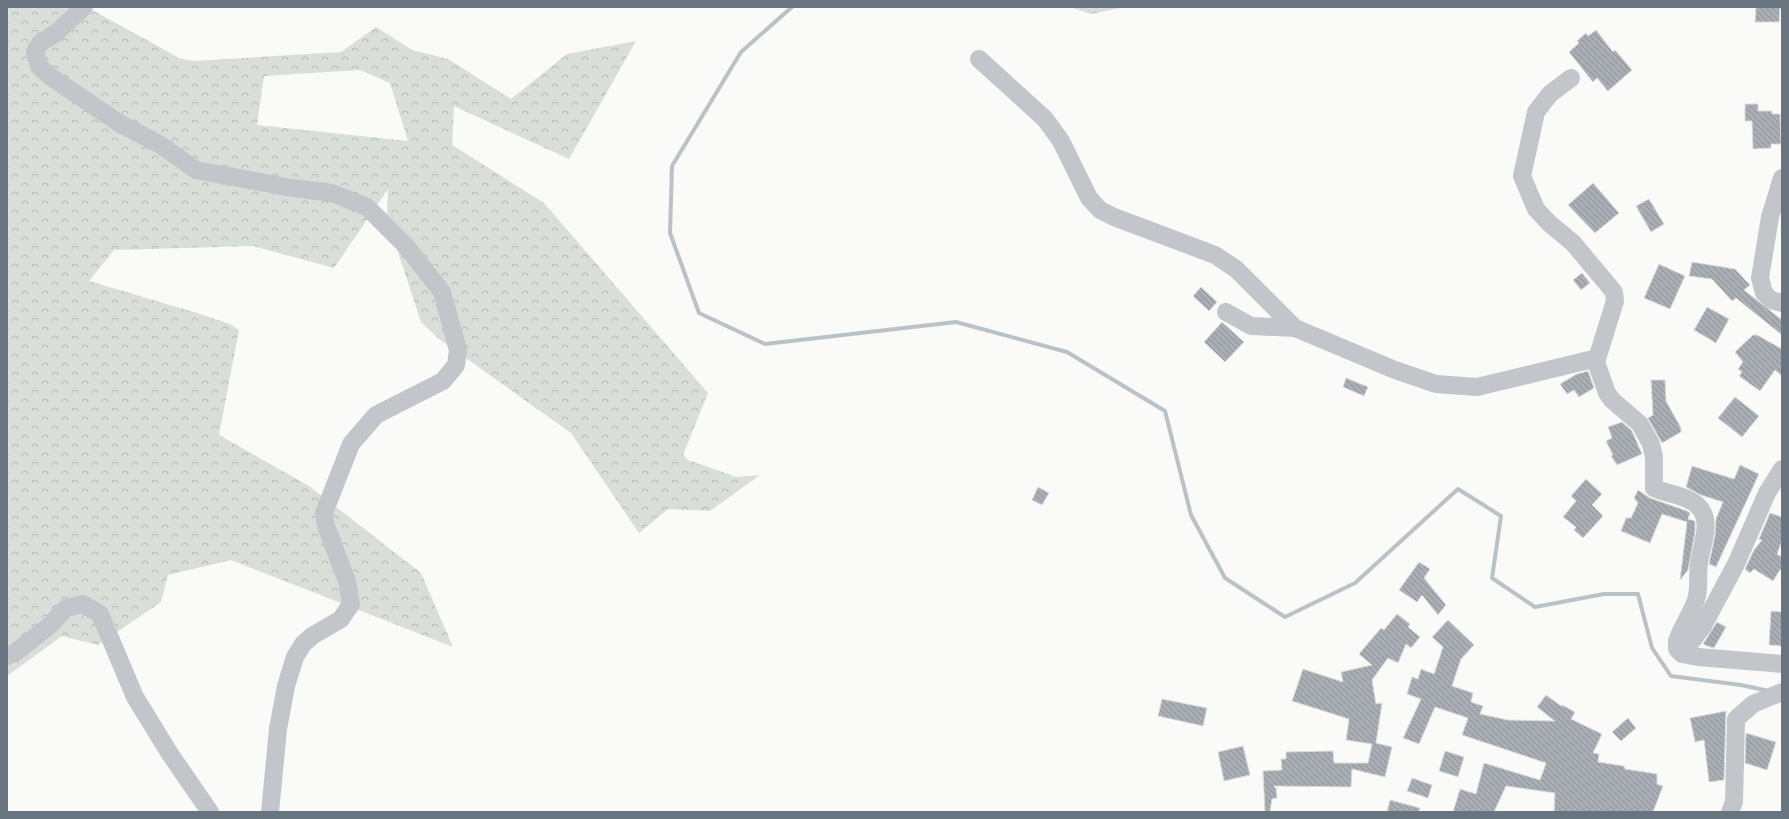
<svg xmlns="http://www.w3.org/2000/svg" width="1789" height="819" viewBox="0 0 1789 819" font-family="Roboto,sans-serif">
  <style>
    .forest { fill: url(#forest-crowns); fill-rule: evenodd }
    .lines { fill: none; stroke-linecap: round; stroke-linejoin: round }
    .stream { stroke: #b9c2c7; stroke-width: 4 }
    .building { fill: url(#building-back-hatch); stroke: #dcdcda }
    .minor { stroke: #c2c5c9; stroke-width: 18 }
  </style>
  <defs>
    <pattern id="forest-crowns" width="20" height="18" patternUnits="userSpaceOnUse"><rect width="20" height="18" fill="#daded8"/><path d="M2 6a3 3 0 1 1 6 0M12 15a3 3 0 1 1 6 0" fill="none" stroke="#b5b9b4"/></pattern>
    <pattern id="building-back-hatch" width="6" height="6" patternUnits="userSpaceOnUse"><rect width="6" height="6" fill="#a8aeb4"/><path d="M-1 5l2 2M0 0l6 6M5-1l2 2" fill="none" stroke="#8d9298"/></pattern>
  </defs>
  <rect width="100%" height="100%" fill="#fafaf8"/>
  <!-- forest -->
  <g class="forest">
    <path d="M7,7H87L181,59L194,61L341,52L376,27L412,50L448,59L511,99L567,54L636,41L569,159L454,106L452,145L544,203L708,393L683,455L688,460L737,477L760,475L710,511L668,509L639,533L571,433L439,339L421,322L387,219L388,189L334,268L253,246L114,250L89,281L197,313L230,324L239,330L219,435L309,486L421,573L453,647L231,560L168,575L161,602L98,645L62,636L7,676ZM360,70L390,83L408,141L257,125L264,76Z"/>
    <polygon points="1070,7 1125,7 1091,14"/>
  </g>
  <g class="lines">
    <!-- stream -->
    <polyline class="stream" points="792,7 741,52 672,166 670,233 699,313 765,344 956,322 1067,352 1165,411 1191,515 1225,578 1285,617 1355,583 1458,489 1501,516 1492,578 1535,607 1604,594 1638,594 1652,648 1671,676 1741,685 1769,691"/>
  </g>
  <!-- building -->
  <g class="building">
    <polygon points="1756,7 1780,7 1779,22 1755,22"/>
    <polygon points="1596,30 1613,52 1615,50 1632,70 1608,91 1597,78 1593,82 1569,52 1579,43 1577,41 1586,33 1588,36"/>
    <polygon points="1745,104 1758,104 1758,111 1772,111 1772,114 1780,114 1781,144 1771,144 1771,148 1753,149 1752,121 1745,121"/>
    <polygon points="1593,183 1619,213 1595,233 1568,205"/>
    <polygon points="1649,199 1664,224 1651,232 1636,206"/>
    <polygon points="1692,262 1735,269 1750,285 1744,290 1782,320 1782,335 1736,298 1732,301 1712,279 1689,276"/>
    <polygon points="1659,264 1685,276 1670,309 1644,298"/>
    <polygon points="1582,273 1590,283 1581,290 1573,280"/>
    <polygon points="1201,287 1217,302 1209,311 1193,296"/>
    <polygon points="1707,307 1729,319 1716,343 1694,330"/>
    <polygon points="1222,322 1244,342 1225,362 1204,342"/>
    <polygon points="1753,335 1757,335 1782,349 1782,376 1775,370 1760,391 1739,376 1742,372 1738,369 1743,362 1735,352"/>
    <polygon points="1588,371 1594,388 1579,397 1574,390 1567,394 1560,384 1577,374"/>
    <polygon points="1346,378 1368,387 1364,396 1343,387"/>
    <polygon points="1651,380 1665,380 1666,401 1681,428 1681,432 1662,443 1648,418 1653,415"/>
    <polygon points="1735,397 1759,416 1742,437 1718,418"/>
    <polygon points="1622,422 1632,431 1642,454 1617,465 1611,456 1613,455 1606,441 1612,438 1608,427"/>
    <polygon points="1740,465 1759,474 1716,567 1709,564 1715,535 1716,519 1723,502 1701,495 1686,487 1692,466 1734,479"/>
    <polygon points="1586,479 1602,494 1592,505 1603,516 1583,538 1574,530 1576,527 1563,517 1576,501 1571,496"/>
    <polygon points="1038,487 1049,493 1042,505 1032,500"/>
    <polygon points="1638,490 1650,498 1687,511 1690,513 1688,519 1695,521 1695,532 1688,570 1680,580 1687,522 1662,514 1650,543 1621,531 1626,518 1631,518 1638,503 1634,498"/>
    <polygon points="1770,513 1782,517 1782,541 1777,554 1782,557 1782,567 1773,581 1754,569 1750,573 1745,569 1754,550 1762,540 1759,539"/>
    <polygon points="1419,562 1430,569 1424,578 1446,605 1438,615 1422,595 1417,602 1399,590"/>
    <polygon points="1771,611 1782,612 1782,646 1769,645"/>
    <polygon points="1397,614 1410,624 1408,627 1420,637 1411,648 1406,644 1398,663 1388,658 1372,680 1376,704 1382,703 1376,743 1392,747 1385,777 1352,769 1351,787 1274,786 1274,787 1276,788 1277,798 1272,799 1270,812 1265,812 1263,771 1282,770 1281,759 1286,759 1286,752 1333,751 1334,763 1368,763 1372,744 1346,740 1349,719 1292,701 1303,669 1343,682 1341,672 1372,665 1359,654 1381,628 1384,630"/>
    <polygon points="1448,620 1474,645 1461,659 1452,686 1473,693 1471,702 1483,706 1480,714 1508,720 1555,721 1537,707 1546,695 1561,706 1562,705 1575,712 1571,719 1602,734 1593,753 1599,754 1598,762 1624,766 1625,769 1657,774 1657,784 1663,786 1653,812 1554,812 1555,793 1506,786 1494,812 1453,812 1460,789 1476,794 1484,763 1540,780 1546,763 1462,735 1468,718 1435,707 1419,744 1403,738 1421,699 1407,694 1412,677 1418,679 1421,669 1434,674 1443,647 1432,637"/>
    <polygon points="1717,622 1726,627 1714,648 1710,647 1703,644"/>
    <polygon points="1162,699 1207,708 1203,726 1158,716"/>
    <polygon points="1726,711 1724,780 1709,782 1704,740 1695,742 1690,718"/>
    <polygon points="1628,718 1636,728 1621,741 1612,732"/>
    <polygon points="1746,733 1776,742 1767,770 1745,763"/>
    <polygon points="1243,746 1250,775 1224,781 1218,752"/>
    <polygon points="1445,751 1464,757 1458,777 1439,771"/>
    <polygon points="1412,778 1432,785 1428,798 1407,791"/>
    <polygon points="1390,800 1420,808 1419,812 1387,812"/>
  </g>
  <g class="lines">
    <!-- minor -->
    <g class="minor">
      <polyline points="84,7 56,33 40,43 35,52 39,66 51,77 119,123 159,144 196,170 292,188 332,193 367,207 406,246 442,292 458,350 456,365 443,381 376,415 351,444 324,513 326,526 347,581 351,604 341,619 312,636 303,644 295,657 286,686 278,729 270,812"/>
      <path d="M979,59L1045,119L1061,141L1089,198L1100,210L1114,217L1215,255L1236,269L1295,328L1395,370L1436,384L1477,387L1589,360L1596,362L1607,393L1612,400L1640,424L1651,444L1654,457V488C1667,494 1686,495 1697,505C1714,520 1701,545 1699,563C1697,575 1700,588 1696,600C1691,614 1682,627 1677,641V649L1682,654"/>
      <polyline points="1571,78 1550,94 1536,112 1522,176 1536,209 1549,223 1573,243 1614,292 1615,301 1596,362"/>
      <polyline points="1782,178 1770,217 1760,278 1764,293 1771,300 1782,303"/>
      <polyline points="1226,312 1251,326 1295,328"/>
      <polyline points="1782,469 1767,493 1736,564 1703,626 1682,654 1698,657 1782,664"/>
      <polyline points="7,656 16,652 49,626 66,608 83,604 100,614 135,697 170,754 210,812"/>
      <polyline points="1730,812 1734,802 1736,719 1753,704 1782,692"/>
    </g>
  </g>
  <!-- border -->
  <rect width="1789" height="819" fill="none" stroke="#68747f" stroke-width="16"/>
</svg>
